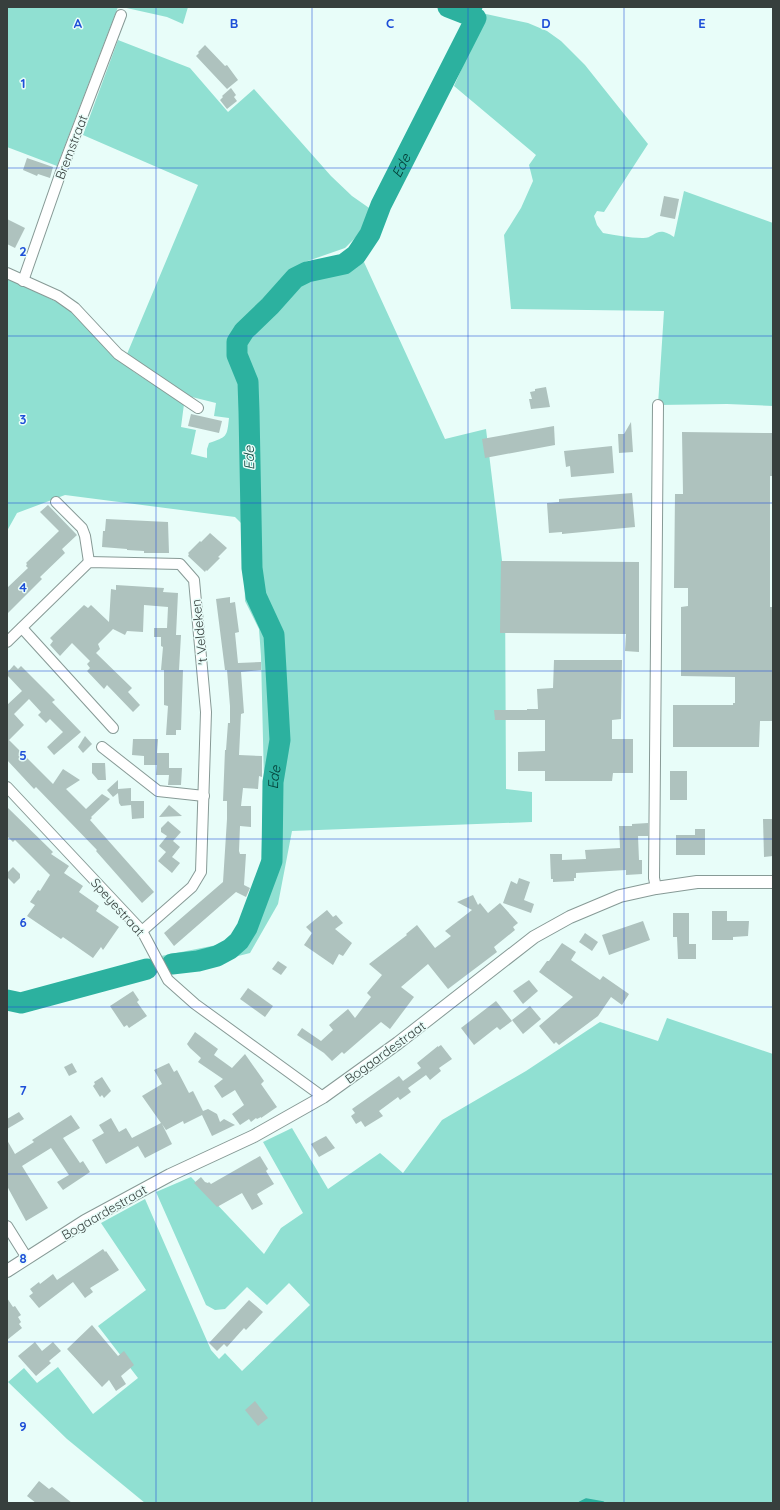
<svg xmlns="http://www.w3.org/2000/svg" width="780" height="1510" viewBox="0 0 780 1510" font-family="Quicksand,sans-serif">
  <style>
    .green { fill: #90e0d2 }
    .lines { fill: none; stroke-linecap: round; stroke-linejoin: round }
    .stream { stroke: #2cb19f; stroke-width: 3.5 }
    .river { stroke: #2cb19f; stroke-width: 21 }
    .building { fill: #aec2be }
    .minor-casing { stroke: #879a96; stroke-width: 12 }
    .tertiary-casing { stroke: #879a96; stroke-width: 14 }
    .minor { stroke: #fff; stroke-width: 10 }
    .tertiary { stroke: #fff; stroke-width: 12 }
    .grid { fill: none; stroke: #1d4ed8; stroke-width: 1; stroke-opacity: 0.55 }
    .labels { text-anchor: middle; stroke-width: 3; stroke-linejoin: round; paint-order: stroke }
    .street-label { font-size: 13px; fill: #373f3d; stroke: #e8fdf9 }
    .water-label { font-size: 14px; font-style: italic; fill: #003a33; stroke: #e8fdf9 }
    .grid-label { font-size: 13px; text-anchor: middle; font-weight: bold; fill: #1d4ed8; stroke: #e8fdf9; stroke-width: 3; stroke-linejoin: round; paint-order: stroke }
  </style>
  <rect width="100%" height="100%" fill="#e8fdf9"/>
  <!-- green -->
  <g class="green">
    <polygon points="7,7 118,7 57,166 7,147"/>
    <polygon points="122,7 188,7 183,24 167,17"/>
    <path d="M486,14L528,23L547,31L561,41L585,65L648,144L604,212L597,211L594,216L597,225L603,233C616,235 629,238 642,238C655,239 656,224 674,237L684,191L773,223V406L727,404L658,405L664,311L511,309L504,235L521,208L533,181L529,165L536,155L454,86Z"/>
    <path d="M118,40L190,68L228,112L254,89L331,176L352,196L372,210L369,218L356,237L345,248L302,263L284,279L249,318L239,327L231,340L232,354L239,372L246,403L247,470L258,471L256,412L245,354V343L251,331L276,308L290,291L302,280L319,275L341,271L364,262L445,439L486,429L505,585L506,789L532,792V822L292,831L278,904L250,953L172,973L161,956L232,942L261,862L264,781L261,656L259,629L245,601L243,525L235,517L65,495L17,513L7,531V278L59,303L74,313L105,345L134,372L184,404L181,427L196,430L191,454L207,458V449L209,443C227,437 227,437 229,418L214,416L216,403L188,396L127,354L198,185L83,135Z"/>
    <polygon points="667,1018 773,1054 773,1503 145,1503 67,1439 8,1382 24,1368 37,1383 58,1367 93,1414 138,1378 98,1326 146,1290 101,1223 145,1199 211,1350 219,1359 225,1353 242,1371 310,1305 289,1283 267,1305 247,1287 225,1309 215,1310 206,1305 156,1192 191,1177 264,1254 281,1228 303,1213 263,1142 292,1128 328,1189 380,1153 403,1173 442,1120 526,1071 600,1022 658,1041"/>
  </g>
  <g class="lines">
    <!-- stream -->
    <g class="stream">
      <polyline points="476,18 481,7"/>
      <polyline points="580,1503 586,1500 603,1503"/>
    </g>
    <!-- river -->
    <g class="river">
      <path id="s1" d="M172,964L198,961L217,956L230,949L239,941L247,928L272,861L273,782L280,740L274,635L256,596L252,568L249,411L248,382L237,355V342L244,331L270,306L295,278L307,272L344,264L356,255L370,234L381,205L476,18L448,7"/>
      <polyline points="7,1000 21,1003 147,969"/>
    </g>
  </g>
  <!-- building -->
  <g class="building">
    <polygon points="205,45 225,66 227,65 238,80 227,89 196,56 199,53 198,52"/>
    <polygon points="231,88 236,95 234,97 237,101 227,109 220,100 223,97 222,96"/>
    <polygon points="27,158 53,167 50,178 38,174 37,176 23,170"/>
    <polygon points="664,196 679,199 675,219 660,216"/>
    <polygon points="7,219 25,228 15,248 7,244"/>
    <polygon points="546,387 550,407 531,409 529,399 532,399 530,392 535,391 535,389"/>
    <polygon points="191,414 222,421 219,433 188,426"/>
    <polygon points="631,422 633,452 619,453 618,434 624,434"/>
    <polygon points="554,426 555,445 485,458 482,439"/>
    <polygon points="682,432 773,433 773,476 770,476 770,607 773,607 773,721 760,721 759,747 673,747 673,705 733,705 733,703 735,703 735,677 681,676 681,607 688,606 688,588 674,588 675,494 683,494"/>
    <polygon points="612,446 614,473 571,477 570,466 566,467 564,451"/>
    <polygon points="632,493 635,527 562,534 562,532 549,533 547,503 559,502 559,499"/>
    <polygon points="48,505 77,535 62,549 65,553 40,577 42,579 7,614 7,588 28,568 26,566 27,564 26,563 59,531 40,512"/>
    <polygon points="106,519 168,522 169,553 144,553 144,551 127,550 127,549 102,547 103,531 105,531"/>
    <polygon points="210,533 227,548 218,557 220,558 207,571 206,570 205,572 188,556 189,554 188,553 200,541 201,542"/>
    <polygon points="501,561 639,562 639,652 625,651 626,634 500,633"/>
    <polygon points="116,585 164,588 163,592 178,593 176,635 181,635 179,670 183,670 181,730 176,730 176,735 166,735 168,706 164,705 164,670 161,670 163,647 161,646 161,637 154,637 154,628 167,628 168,607 144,605 143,632 127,631 125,635 113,629 98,644 100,649 96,653 132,688 128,692 140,705 133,712 107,685 104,689 87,671 90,668 87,664 90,661 72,643 60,656 50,645 53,641 50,638 84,605 88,608 91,605 109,622 111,589 116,590"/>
    <polygon points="230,597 230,603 235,602 239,632 235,633 238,663 261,662 261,670 241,672 244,713 241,714 239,755 262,756 262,777 259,776 258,789 243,788 241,806 251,806 251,827 240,826 239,851 240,854 246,854 244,885 250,888 246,897 236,892 174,946 164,933 223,882 227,819 227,801 223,801 225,750 226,750 228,723 230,723 230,706 227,670 225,670 216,599"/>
    <polygon points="554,660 622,660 621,719 612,720 612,739 633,739 633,773 613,773 612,781 545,781 545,771 518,771 518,752 545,751 545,720 495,720 494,710 527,710 527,709 538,709 537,689 553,688"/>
    <polygon points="14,665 18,669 21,666 55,700 52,702 81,732 54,755 47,747 63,732 50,719 46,723 38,715 41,712 29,699 14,714 24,725 9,740 53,784 63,769 80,780 66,789 86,809 102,794 110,799 91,817 92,818 90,820 154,892 142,903 96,851 97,850 36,787 34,789 7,760 7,705 22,691 7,675 7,673"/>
    <polygon points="85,736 92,744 83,753 78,747"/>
    <polygon points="133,739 158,739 157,753 169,753 169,768 182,768 181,785 168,785 169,775 156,775 157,765 144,765 144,756 132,755"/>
    <polygon points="92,763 105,763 106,780 98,780 92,773"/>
    <rect x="670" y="771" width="17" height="29"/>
    <polygon points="118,780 118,789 131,788 131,801 144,801 144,818 132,819 131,805 121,806 119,803 118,793 113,797 107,790"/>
    <polygon points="169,805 182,816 159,817"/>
    <polygon points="7,807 53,852 51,854 69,866 64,873 83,886 79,892 99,906 96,911 119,927 103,950 101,947 93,958 63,937 61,939 27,916 35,905 30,902 38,890 40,891 50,875 15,840 13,842 7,836"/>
    <polygon points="763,819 773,819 773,856 764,857"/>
    <polygon points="168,821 181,832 173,841 180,847 172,857 180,863 172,873 158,861 166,852 159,846 167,836 161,832 161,828"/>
    <polygon points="648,823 648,836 638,836 639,860 642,860 642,874 626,875 626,870 576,873 576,878 574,878 574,881 553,882 553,879 551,879 550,854 562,854 562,860 586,859 585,850 620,848 619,826 632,826 632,824"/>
    <polygon points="695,829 705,829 705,855 676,855 676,835 695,835"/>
    <polygon points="13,867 20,874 20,878 14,884 7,877 7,873"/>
    <polygon points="519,878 530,882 524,900 534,904 531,913 503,903 511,881 517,884"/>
    <polygon points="473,895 478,905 480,903 488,913 500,903 518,923 513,927 515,930 494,947 497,952 448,989 428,964 401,987 414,997 390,1029 381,1022 344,1054 342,1052 332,1061 324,1053 297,1035 302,1028 321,1041 333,1030 329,1025 348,1009 355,1018 371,997 367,993 382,975 369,964 407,935 406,934 417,925 435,948 451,936 445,931 472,910 457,902"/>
    <polygon points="327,910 333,917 336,915 343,923 335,929 352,943 343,956 339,954 333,965 304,945 312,933 306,927"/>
    <polygon points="712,911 727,911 727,921 749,921 748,936 733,937 733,940 712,940"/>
    <polygon points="673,913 689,913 689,944 696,944 696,959 678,959 677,937 673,937"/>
    <polygon points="643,921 650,940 609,955 602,935"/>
    <polygon points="585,933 598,942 592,951 579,942"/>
    <polygon points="562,943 576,952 571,960 600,980 603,976 629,994 622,1005 611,997 598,1016 559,1045 556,1042 554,1044 539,1026 573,997 539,972 547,961 549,961"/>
    <polygon points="278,961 287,967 281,975 272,969"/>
    <polygon points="529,980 538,991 523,1004 513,991"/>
    <polygon points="248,988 273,1006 265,1017 240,999"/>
    <polygon points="133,991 139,1000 137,1002 147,1016 129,1028 127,1025 124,1027 110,1006"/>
    <polygon points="496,1001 512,1021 500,1030 497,1027 474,1045 461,1028"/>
    <polygon points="530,1006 541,1019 523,1034 512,1020"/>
    <polygon points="195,1032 218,1049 214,1055 232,1068 245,1054 264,1081 261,1084 277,1107 261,1118 261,1117 257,1119 256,1118 251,1122 249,1119 240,1125 232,1114 244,1105 235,1090 222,1098 214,1086 223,1079 198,1062 201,1058 190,1048 187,1044"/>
    <polygon points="441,1045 452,1059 439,1068 441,1071 430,1080 426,1075 408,1088 411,1092 400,1100 398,1097 379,1111 383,1116 365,1127 361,1121 356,1124 351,1116 355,1113 352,1109 399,1076 403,1081 421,1068 417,1063 438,1046 438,1047"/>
    <polygon points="72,1063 77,1072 69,1076 64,1067"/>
    <polygon points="169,1063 174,1072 177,1070 189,1093 193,1091 203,1111 208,1109 217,1114 220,1122 224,1119 235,1125 212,1136 202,1115 184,1124 183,1121 166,1130 162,1124 172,1144 145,1158 138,1146 106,1164 92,1140 104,1133 99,1125 111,1118 119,1132 126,1128 132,1138 161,1123 142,1096 162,1084 154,1070"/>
    <polygon points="102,1077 111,1091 104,1098 102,1095 100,1097 93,1086 95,1084 94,1082"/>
    <polygon points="19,1112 24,1119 7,1129 7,1119"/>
    <polygon points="71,1115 80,1128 63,1138 80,1163 83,1161 90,1172 63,1190 57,1182 69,1175 51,1148 22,1166 48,1208 26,1221 7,1186 7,1140 15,1154 34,1142 32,1140"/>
    <polygon points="326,1136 335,1148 319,1157 311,1144"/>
    <polygon points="260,1156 268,1169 266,1171 274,1184 257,1194 263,1204 252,1210 242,1193 217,1207 194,1183 201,1177 205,1182 208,1183 209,1182 211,1184"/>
    <polygon points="103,1249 105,1252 106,1251 119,1270 90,1288 93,1292 85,1298 73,1282 39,1308 29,1296 33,1293 30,1289 39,1282 40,1284 53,1274 57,1280"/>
    <polygon points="7,1298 13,1307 15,1306 21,1315 18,1317 21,1322 19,1324 22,1328 7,1340"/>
    <polygon points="249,1300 263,1312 246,1330 244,1328 227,1347 224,1344 217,1351 209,1343"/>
    <polygon points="92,1325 118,1356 124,1351 134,1365 121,1376 126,1384 116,1391 109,1380 102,1387 67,1349"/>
    <polygon points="35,1342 42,1351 53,1342 61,1351 49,1361 51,1363 36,1376 18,1356"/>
    <polygon points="255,1401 268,1418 258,1426 245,1410"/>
    <polygon points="39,1481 49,1489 52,1487 72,1503 36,1503 27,1496"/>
  </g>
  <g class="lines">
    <defs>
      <g id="minor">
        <polyline points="7,273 58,296 75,308 118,354 198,408"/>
        <polyline points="23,281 61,172 121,15"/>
        <polyline points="56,502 82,528 85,536 89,562"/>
        <polyline points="22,628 113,728"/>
        <polyline points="7,642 89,562 180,564 194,580 206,712 201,872 192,887 142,931"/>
        <polyline points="102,747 158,791 204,796"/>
        <polyline points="7,787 142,931 168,980 195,1004 323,1097"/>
        <polyline points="656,888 654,878 658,405"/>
        <polyline points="7,1226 27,1258"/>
      </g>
      <polyline id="tertiary" points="7,1271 85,1221 170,1175 254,1136 323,1097 398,1043 534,937 570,917 620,896 656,888 697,882 773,882"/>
    </defs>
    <!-- minor casing -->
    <use href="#minor" class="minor-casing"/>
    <!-- tertiary casing -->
    <use href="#tertiary" class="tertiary-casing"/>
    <!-- minor -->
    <use href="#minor" class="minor"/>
    <!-- tertiary -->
    <use href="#tertiary" class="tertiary"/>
  </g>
  <!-- grid -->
  <path class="grid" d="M156,7V1503M312,7V1503M468,7V1503M624,7V1503M7,168H773M7,336H773M7,503H773M7,671H773M7,839H773M7,1007H773M7,1174H773M7,1342H773"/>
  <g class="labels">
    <!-- street labels -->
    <g class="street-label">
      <text transform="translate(71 147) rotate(-69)" y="5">Bremstraat</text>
      <text transform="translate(199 632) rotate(-96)" y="5">'t Veldeken</text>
      <text transform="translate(118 907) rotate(48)" y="5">Speyestraat</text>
      <text transform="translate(385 1052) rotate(-36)" y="5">Bogaardestraat</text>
      <text transform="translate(104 1212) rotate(-30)" y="5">Bogaardestraat</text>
    </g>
    <!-- water labels -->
    <g class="water-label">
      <text dy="5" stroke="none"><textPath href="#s1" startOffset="939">Ede</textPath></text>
      <text transform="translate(249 458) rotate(-91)" y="5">Ede</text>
      <text dy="5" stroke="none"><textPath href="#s1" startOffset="243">Ede</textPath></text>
    </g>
  </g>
  <g class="grid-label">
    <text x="78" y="28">A</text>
    <text x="234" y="28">B</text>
    <text x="390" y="28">C</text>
    <text x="546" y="28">D</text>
    <text x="702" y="28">E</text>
    <text x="23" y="88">1</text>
    <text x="23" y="256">2</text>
    <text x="23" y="424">3</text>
    <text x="23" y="592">4</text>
    <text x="23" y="760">5</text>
    <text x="23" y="927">6</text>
    <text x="23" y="1095">7</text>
    <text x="23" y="1263">8</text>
    <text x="23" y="1431">9</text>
  </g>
  <!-- border -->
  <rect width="780" height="1510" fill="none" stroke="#373f3d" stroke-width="16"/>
</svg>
